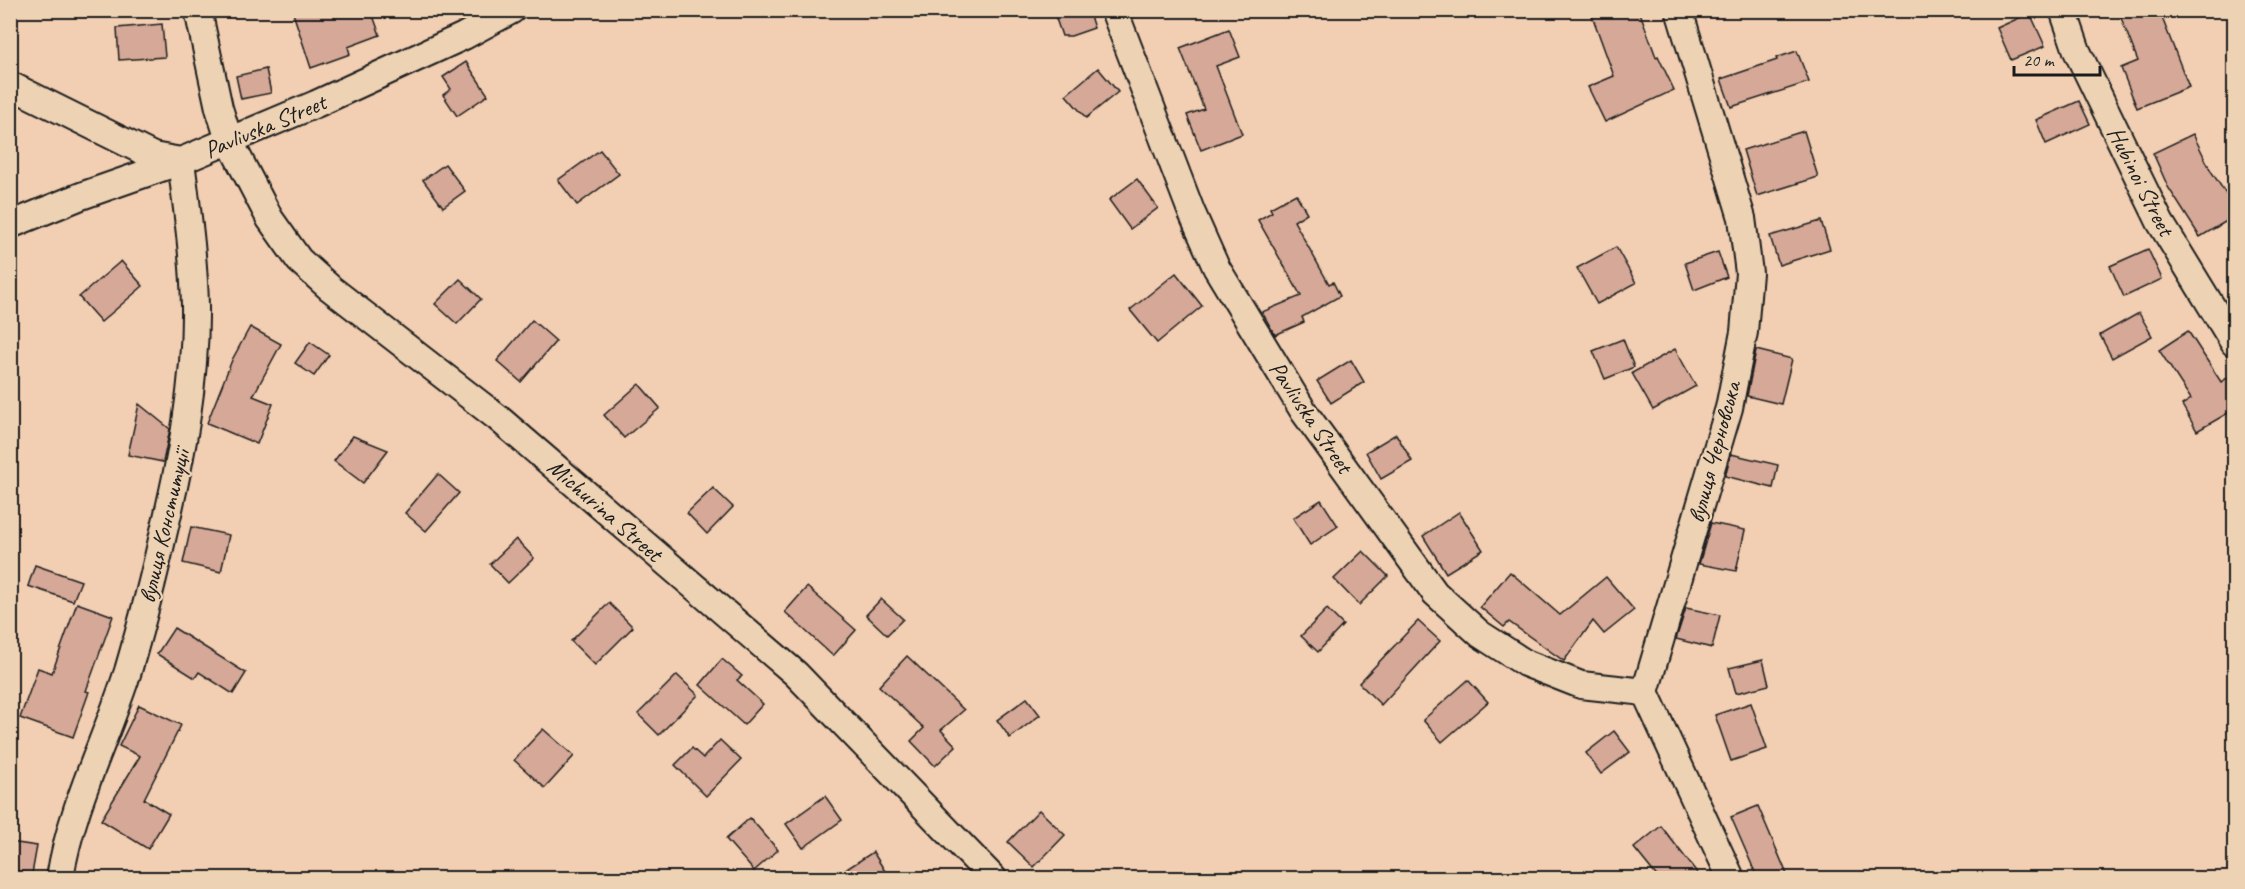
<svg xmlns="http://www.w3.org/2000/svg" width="2245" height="889" viewBox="0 0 2245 889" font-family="Caveat,sans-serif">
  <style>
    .building { fill: #d5a897; stroke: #1c1c1c; stroke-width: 1.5 }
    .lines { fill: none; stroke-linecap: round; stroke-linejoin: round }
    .minor-casing { stroke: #1c1c1c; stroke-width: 30 }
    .minor { stroke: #edd3b4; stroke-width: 26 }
    .labels { text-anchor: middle; stroke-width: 4.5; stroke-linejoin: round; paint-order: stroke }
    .street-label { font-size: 24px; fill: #1c1c1c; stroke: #edd3b4 }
  </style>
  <rect width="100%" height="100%" fill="#f2cfb3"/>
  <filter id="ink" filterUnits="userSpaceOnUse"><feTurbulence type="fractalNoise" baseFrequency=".0167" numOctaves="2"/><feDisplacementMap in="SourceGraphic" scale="12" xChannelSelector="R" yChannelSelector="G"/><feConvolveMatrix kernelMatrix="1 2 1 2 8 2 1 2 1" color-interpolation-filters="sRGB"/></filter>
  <g filter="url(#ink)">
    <!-- building -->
    <g class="building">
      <polygon points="292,10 371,10 380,35 348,47 350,54 311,68"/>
      <polygon points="1053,10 1088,10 1094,28 1071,36 1062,36"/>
      <polygon points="1590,10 1639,10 1656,57 1658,56 1674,90 1605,122 1588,87 1614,76"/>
      <polygon points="2118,10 2159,10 2189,87 2137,108 2121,68 2138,61"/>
      <polygon points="2030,13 2045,46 2011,60 1997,28"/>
      <polygon points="162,24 165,57 119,60 117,28"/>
      <polygon points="1229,29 1240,57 1216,66 1242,134 1201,150 1187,115 1204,109 1180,48"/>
      <polygon points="1797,51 1809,82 1731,107 1721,79 1777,60 1776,58"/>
      <polygon points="466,62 488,95 457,116 443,95 451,89 443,77"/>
      <polygon points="1098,68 1118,92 1086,118 1066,95"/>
      <polygon points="266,69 271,93 241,99 236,76"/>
      <polygon points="2079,101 2090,124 2046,144 2036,120"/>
      <polygon points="1804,131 1818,177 1757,196 1743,150"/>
      <polygon points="2193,134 2211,171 2235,208 2235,216 2200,237 2168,187 2153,153"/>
      <polygon points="600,150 619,174 577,205 558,180"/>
      <polygon points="445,164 465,191 443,207 423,180"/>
      <polygon points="1137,179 1158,208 1130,229 1109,200"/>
      <polygon points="1296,194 1307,213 1294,221 1329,284 1333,282 1340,296 1302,317 1304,322 1275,335 1262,312 1301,296 1258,220 1272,212 1270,208"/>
      <polygon points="1821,221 1830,249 1779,265 1770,236"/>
      <polygon points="1616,247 1636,283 1597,304 1577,268"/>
      <polygon points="2148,249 2162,279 2124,297 2110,266"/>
      <polygon points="1718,252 1727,277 1694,290 1685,263"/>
      <polygon points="121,261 143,286 101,322 79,297"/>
      <polygon points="1176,273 1202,306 1157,343 1130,310"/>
      <polygon points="460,279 481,299 457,324 435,304"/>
      <polygon points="2139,313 2152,336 2112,358 2100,335"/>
      <polygon points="532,320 556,341 521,382 497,361"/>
      <polygon points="250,327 281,344 253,396 273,404 257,444 207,423 232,360"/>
      <polygon points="2188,331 2221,382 2235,373 2235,409 2197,431 2182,405 2191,399 2159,350"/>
      <polygon points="1623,339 1634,367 1605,379 1593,351"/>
      <polygon points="310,342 329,355 314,376 295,363"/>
      <polygon points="1675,349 1696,386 1653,410 1632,373"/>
      <polygon points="1756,350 1792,359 1781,404 1747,396"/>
      <polygon points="1351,360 1364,382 1331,403 1317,381"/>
      <polygon points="639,384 660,408 624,438 604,415"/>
      <polygon points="139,404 170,429 163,462 128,455"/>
      <polygon points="1396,434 1412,461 1381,479 1366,452"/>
      <polygon points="353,436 388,450 363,483 334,461"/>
      <polygon points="1731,454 1778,465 1773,488 1725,476"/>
      <polygon points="438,474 459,493 426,531 405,513"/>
      <polygon points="713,488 733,507 707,534 687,513"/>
      <polygon points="1321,500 1338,526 1310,545 1293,518"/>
      <polygon points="1459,512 1483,550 1446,573 1423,536"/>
      <polygon points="1711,523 1745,530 1736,571 1699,564"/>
      <polygon points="191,527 229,535 221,572 183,563"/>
      <polygon points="516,539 534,558 508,583 490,564"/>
      <polygon points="1363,551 1388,576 1359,605 1334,579"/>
      <polygon points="35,565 81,581 73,601 28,586"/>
      <polygon points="1510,572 1560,615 1606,577 1634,610 1604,634 1593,621 1564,661 1509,622 1504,627 1480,607"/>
      <polygon points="807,587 856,630 833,656 785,612"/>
      <polygon points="881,599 903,619 887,635 866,615"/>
      <polygon points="77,603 113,616 86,691 89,692 73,737 20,718 38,668 52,673"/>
      <polygon points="609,603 633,627 595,665 571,641"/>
      <polygon points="1686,608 1720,615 1712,648 1676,639"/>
      <polygon points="1327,609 1343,625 1318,652 1301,636"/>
      <polygon points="1418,621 1440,641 1381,705 1359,683"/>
      <polygon points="174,628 246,673 233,694 199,672 195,678 157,654"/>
      <polygon points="907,656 964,710 941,730 956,746 935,766 911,741 924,728 879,686"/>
      <polygon points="722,659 742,676 737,680 763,704 744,725 700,685"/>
      <polygon points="1763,660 1769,685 1736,693 1729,668"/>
      <polygon points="677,675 698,695 659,735 638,714"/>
      <polygon points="1468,680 1488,702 1442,742 1423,720"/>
      <polygon points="1027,698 1040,715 1010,738 997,720"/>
      <polygon points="1751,703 1767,749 1731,761 1715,715"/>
      <polygon points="139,705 181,725 144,799 169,814 148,849 101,820 140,756 119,746"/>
      <polygon points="543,729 574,756 545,788 514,760"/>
      <polygon points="1614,731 1630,752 1601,774 1586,753"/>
      <polygon points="720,740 741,760 706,796 675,765 692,748 703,758"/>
      <polygon points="825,796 842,820 803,848 786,824"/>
      <polygon points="1758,806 1789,879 1758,879 1731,817"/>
      <polygon points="1039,810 1065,835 1034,867 1008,842"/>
      <polygon points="750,818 778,850 754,871 726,839"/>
      <polygon points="1661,826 1702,879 1659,879 1634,848"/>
      <polygon points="10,842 37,846 32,874 10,870"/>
      <polygon points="873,852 890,879 831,879"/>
    </g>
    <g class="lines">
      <defs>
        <g id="minor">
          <polyline points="198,10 219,108 229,140 270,219 299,260 330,288 498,418 796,674 993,878"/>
          <polyline points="1114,10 1191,211 1216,267 1304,412 1435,593 1480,634 1525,663 1581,685 1645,692"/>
          <polyline points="1679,10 1742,218 1749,273 1744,332 1729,408 1645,692 1731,878"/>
          <polyline points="2063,10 2077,51 2160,222 2234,343"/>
          <path d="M10,85L153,156L181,161C187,209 194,258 195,306C196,383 181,460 163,535C153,581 141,626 128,671C106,740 71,806 60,878"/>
          <polyline points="10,225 81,196 181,161 316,104 464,36 512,10"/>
        </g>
      </defs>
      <!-- minor casing -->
      <use href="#minor" class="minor-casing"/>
      <!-- minor -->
      <use href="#minor" class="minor"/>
    </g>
  </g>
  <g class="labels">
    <!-- street labels -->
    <g class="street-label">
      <text transform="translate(265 126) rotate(-23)" y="8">Pavlivska Street</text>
      <text transform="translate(2141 181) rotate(63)" y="8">Hubinoi Street</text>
      <text transform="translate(1311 417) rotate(56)" y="8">Pavlivska Street</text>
      <text transform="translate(1714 452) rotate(-75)" y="8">вулиця Черновська</text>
      <text transform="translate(605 510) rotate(41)" y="8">Michurina Street</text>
      <text transform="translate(164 526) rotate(-77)" y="8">вулиця Конституції</text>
    </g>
  </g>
  <!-- margin -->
  <rect width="2245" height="889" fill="none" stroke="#edd3b4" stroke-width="36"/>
  <rect x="18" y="18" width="2209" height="853" fill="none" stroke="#1c1c1c" stroke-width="2" filter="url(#ink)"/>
  <!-- scale -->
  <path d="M2014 66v9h86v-9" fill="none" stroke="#1c1c1c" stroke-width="3"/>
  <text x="2023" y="66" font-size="18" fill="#1c1c1c" stroke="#edd3b4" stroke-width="4.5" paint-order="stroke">20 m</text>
</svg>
